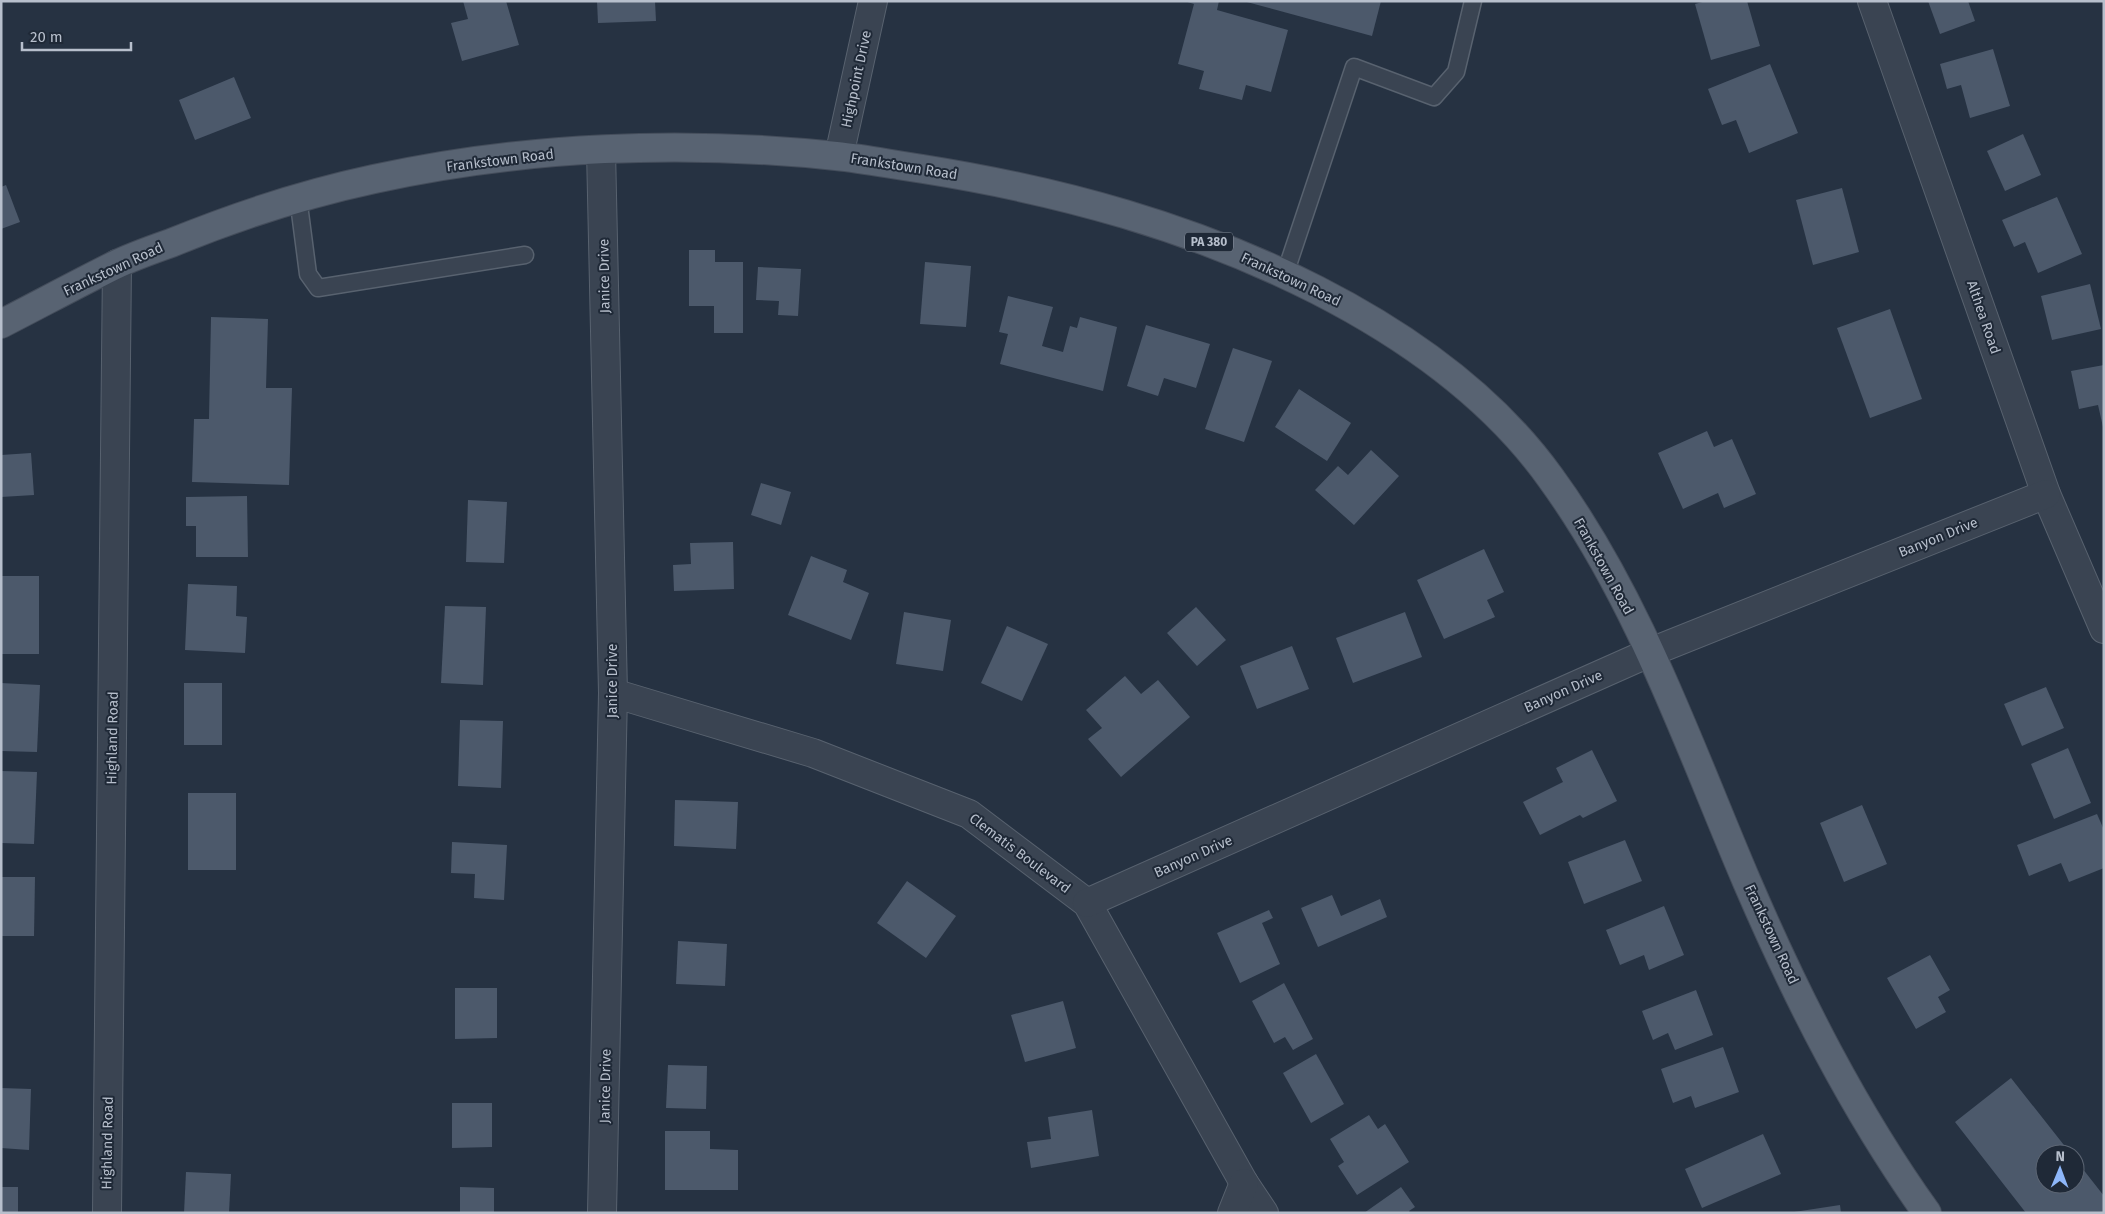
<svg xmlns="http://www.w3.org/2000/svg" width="2105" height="1214" viewBox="0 0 2105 1214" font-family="'Fira Sans',sans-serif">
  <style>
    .building { fill: #4c596b }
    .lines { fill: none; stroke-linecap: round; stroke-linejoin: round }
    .lane-casing { stroke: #58626f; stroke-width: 19 }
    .street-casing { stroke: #58626f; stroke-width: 30 }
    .primary-casing { stroke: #444d5b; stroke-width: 30 }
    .lane { stroke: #3a4452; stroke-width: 16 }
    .street { stroke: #3a4452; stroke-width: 28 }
    .primary { stroke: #586372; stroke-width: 28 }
    .labels { text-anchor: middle; stroke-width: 4; stroke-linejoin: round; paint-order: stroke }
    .shield { fill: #1f2937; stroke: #89929f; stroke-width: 1 }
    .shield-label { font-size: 12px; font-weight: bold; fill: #b7bfcc }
    .street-label { font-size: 14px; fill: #b7bfcc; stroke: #1f2937 }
  </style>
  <rect width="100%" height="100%" fill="#263242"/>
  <!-- building -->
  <g class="building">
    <polygon points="463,1 506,1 519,45 462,61 451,23 468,19"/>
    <polygon points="597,1 655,1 656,21 598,23"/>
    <polygon points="1184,1 1219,1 1217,10 1288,30 1271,92 1246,85 1242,100 1199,89 1204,71 1178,64 1194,4"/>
    <polygon points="1243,1 1381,1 1372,36"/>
    <polygon points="1706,1 1747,1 1760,46 1711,60 1695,4"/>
    <polygon points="1928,1 1968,1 1975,21 1940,34"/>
    <polygon points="1993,49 2010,106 1970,118 1961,85 1947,89 1940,64"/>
    <polygon points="1770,64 1798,133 1749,153 1736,120 1722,125 1708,89"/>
    <polygon points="234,77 251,118 195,140 179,100"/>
    <polygon points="2023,134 2041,175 2005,191 1987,151"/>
    <polygon points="6,185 20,222 1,229 1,187"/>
    <polygon points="1842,188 1859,252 1813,265 1796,200"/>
    <polygon points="2057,197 2082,254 2038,273 2025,242 2014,247 2002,220"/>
    <polygon points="689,250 715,250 715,262 743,262 743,333 714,333 714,306 689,306"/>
    <polygon points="925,262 971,266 966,327 920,324"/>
    <polygon points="758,267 801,269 798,316 778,315 779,301 756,300"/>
    <polygon points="2090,284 2101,329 2052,340 2041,296"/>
    <polygon points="1008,296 1053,307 1042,346 1063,352 1070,326 1077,328 1080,317 1117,327 1103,391 1000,364 1008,334 999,332"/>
    <polygon points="1890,309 1922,399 1870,418 1837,328"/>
    <polygon points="211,317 268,319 266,388 292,388 289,485 192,482 194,419 209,419"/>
    <polygon points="1146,325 1210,344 1196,388 1164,378 1158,396 1127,386"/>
    <polygon points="1233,348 1272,361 1244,442 1205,429"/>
    <polygon points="2104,365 2104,427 2103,427 2098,405 2079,409 2071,371"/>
    <polygon points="1299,389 1351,423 1327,461 1275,427"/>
    <polygon points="1707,431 1714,447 1732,439 1756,494 1724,508 1718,493 1683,509 1658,453"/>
    <polygon points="1371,450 1399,476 1354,525 1315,490 1338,466 1348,475"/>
    <polygon points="31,453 34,495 1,497 1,455"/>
    <polygon points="761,483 791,492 781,525 751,515"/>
    <polygon points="247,496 248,557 196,557 196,526 186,526 186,497"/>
    <polygon points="468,500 507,502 504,563 466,562"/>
    <polygon points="733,542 734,589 674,591 673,565 691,564 690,543"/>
    <polygon points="1484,549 1504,592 1487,600 1495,617 1444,639 1417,580"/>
    <polygon points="811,556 847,570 843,582 869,593 851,640 788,615"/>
    <rect x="1" y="576" width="38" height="78"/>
    <polygon points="188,584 237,586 236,616 247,617 245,653 185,650"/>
    <polygon points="445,606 486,607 483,685 441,683"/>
    <polygon points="1196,607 1226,640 1197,666 1167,633"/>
    <polygon points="904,612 951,620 943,671 896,664"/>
    <polygon points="1405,612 1422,657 1353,683 1336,638"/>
    <polygon points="1007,626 1048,644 1022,701 981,683"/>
    <polygon points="1292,646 1309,689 1257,709 1240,666"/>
    <polygon points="1125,676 1141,694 1158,680 1190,717 1121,777 1088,739 1102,728 1086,710"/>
    <polygon points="1,683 40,685 37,752 1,751"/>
    <rect x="184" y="683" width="38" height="62"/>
    <polygon points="2046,687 2064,728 2022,746 2004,704"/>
    <polygon points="460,720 503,721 501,788 458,786"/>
    <polygon points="2068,748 2091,803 2054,819 2031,764"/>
    <polygon points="1592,750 1617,801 1583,818 1580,815 1540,835 1523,802 1563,782 1556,768"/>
    <polygon points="1,771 37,772 34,844 1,843"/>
    <rect x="188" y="793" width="48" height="77"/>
    <polygon points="675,800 738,802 736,849 674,846"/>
    <polygon points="1862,805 1887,864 1844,882 1820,823"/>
    <polygon points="2097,814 2104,830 2104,868 2069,882 2061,863 2029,876 2017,845"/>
    <polygon points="1625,840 1642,881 1584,904 1568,862"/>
    <polygon points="452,842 507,845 504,900 474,898 475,874 451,873"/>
    <polygon points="1,877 35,877 34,936 1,936"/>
    <polygon points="907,881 956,916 926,958 877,923"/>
    <polygon points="1332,895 1341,916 1380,899 1387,917 1318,947 1301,908"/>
    <polygon points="1664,906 1684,955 1649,970 1644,955 1620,965 1606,930"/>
    <polygon points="1269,910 1273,918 1262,923 1280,964 1240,983 1217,933"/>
    <polygon points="678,941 727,944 725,986 676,984"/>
    <polygon points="1930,955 1950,990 1938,997 1946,1012 1916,1029 1887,978"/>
    <polygon points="1284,983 1313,1039 1293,1050 1285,1037 1274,1043 1252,1001"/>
    <polygon points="455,988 497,988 497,1038 455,1039"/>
    <polygon points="1696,990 1713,1035 1675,1050 1668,1033 1653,1040 1642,1011"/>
    <polygon points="1063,1001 1076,1048 1025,1062 1011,1015"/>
    <polygon points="1723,1047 1739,1092 1695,1108 1691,1096 1673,1103 1661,1069"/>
    <polygon points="1316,1054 1344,1104 1311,1123 1283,1073"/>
    <polygon points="668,1065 707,1066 706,1109 666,1108"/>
    <polygon points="2011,1078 2071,1154 2045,1154 2045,1184 2075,1184 2075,1159 2104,1196 2104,1213 2026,1213 1955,1122"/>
    <polygon points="1,1088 31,1089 29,1150 1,1148"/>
    <polygon points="452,1103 492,1103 492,1147 452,1148"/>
    <polygon points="1092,1110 1099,1156 1031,1168 1027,1142 1051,1139 1048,1117"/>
    <polygon points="1369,1115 1378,1129 1385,1124 1409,1162 1357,1195 1338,1166 1344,1162 1330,1139"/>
    <polygon points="665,1131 710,1131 710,1149 738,1150 738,1190 665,1190"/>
    <polygon points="1763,1134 1781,1174 1702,1208 1685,1169"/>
    <polygon points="186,1172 231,1174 229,1213 184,1213"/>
    <rect x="1" y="1187" width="17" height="26"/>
    <polygon points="460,1187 494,1188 494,1213 460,1213"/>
    <polygon points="1401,1187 1415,1207 1409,1211 1410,1213 1364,1213"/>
    <polygon points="1840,1205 1841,1213 1794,1213 1794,1212"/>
  </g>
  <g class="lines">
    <defs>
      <g id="lane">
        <polyline points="298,197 308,274 318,288 525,255"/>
        <polyline points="1285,274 1354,67 1434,97 1456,72 1473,1"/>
      </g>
      <g id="street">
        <polyline points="1872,1 2046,494 2104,629"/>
        <polyline points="601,150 613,693 602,1213"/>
        <polyline points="839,156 873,1"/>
        <polyline points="613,693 813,753 969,814 1087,903 1244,1183 1264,1213"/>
        <polyline points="1087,903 1651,652 2046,494"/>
        <polyline points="107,1213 117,264"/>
        <polyline points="1232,1213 1244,1183"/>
      </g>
      <path id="primary" d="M1,324C38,305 75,285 113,266C131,257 151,250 171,243C237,216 304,194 374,179C524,146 684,140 836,156C865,159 894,165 923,169C1061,191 1193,227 1317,290C1407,336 1491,395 1550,477C1639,599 1688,744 1747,882C1797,998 1854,1111 1927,1213"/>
    </defs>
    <!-- lane casing -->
    <use href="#lane" class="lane-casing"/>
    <!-- street casing -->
    <use href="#street" class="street-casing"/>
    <!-- primary casing -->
    <use href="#primary" class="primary-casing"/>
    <!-- lane -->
    <use href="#lane" class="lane"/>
    <!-- street -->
    <use href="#street" class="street"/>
    <!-- primary -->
    <use href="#primary" class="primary"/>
  </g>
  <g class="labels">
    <!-- shield labels -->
    <rect class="shield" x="1185" y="232.5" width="48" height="19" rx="4"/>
    <g class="shield-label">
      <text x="1209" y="246">PA 380</text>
    </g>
    <!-- street labels -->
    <g class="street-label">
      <text transform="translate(856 79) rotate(-78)" y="5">Highpoint Drive</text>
      <text transform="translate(500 160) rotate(-7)" y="5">Frankstown Road</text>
      <text transform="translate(904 166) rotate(9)" y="5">Frankstown Road</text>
      <text transform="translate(113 269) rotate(-25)" y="5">Frankstown Road</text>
      <text transform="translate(604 276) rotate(-91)" y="5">Janice Drive</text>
      <text transform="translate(1291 279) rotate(25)" y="5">Frankstown Road</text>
      <text transform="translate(1984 317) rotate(71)" y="5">Althea Road</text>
      <text transform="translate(1938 537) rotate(-22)" y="5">Banyon Drive</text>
      <text transform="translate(1604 566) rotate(61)" y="5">Frankstown Road</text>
      <text transform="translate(612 681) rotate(-90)" y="5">Janice Drive</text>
      <text transform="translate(1563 691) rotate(-24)" y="5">Banyon Drive</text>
      <text transform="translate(112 738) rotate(-89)" y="5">Highland Road</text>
      <text transform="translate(1020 853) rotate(37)" y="5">Clematis Boulevard</text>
      <text transform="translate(1193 856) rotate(-24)" y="5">Banyon Drive</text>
      <text transform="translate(1772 934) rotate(65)" y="5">Frankstown Road</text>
      <text transform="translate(605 1086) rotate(-89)" y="5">Janice Drive</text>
      <text transform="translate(107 1143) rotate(-89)" y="5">Highland Road</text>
    </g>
  </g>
  <!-- border -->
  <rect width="2105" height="1214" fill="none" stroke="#b7bfcc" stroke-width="5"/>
  <!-- north arrow -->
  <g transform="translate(2060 1169) rotate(1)"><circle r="24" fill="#1f2937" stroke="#5c6573"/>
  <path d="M0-4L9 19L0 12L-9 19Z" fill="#8eb7fa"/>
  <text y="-8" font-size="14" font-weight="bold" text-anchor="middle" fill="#b7bfcc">N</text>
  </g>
  <!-- scale -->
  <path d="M22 42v8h109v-8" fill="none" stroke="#b7bfcc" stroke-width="2.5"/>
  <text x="30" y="42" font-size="15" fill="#b7bfcc" stroke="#1f2937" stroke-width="4" paint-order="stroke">20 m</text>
</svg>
